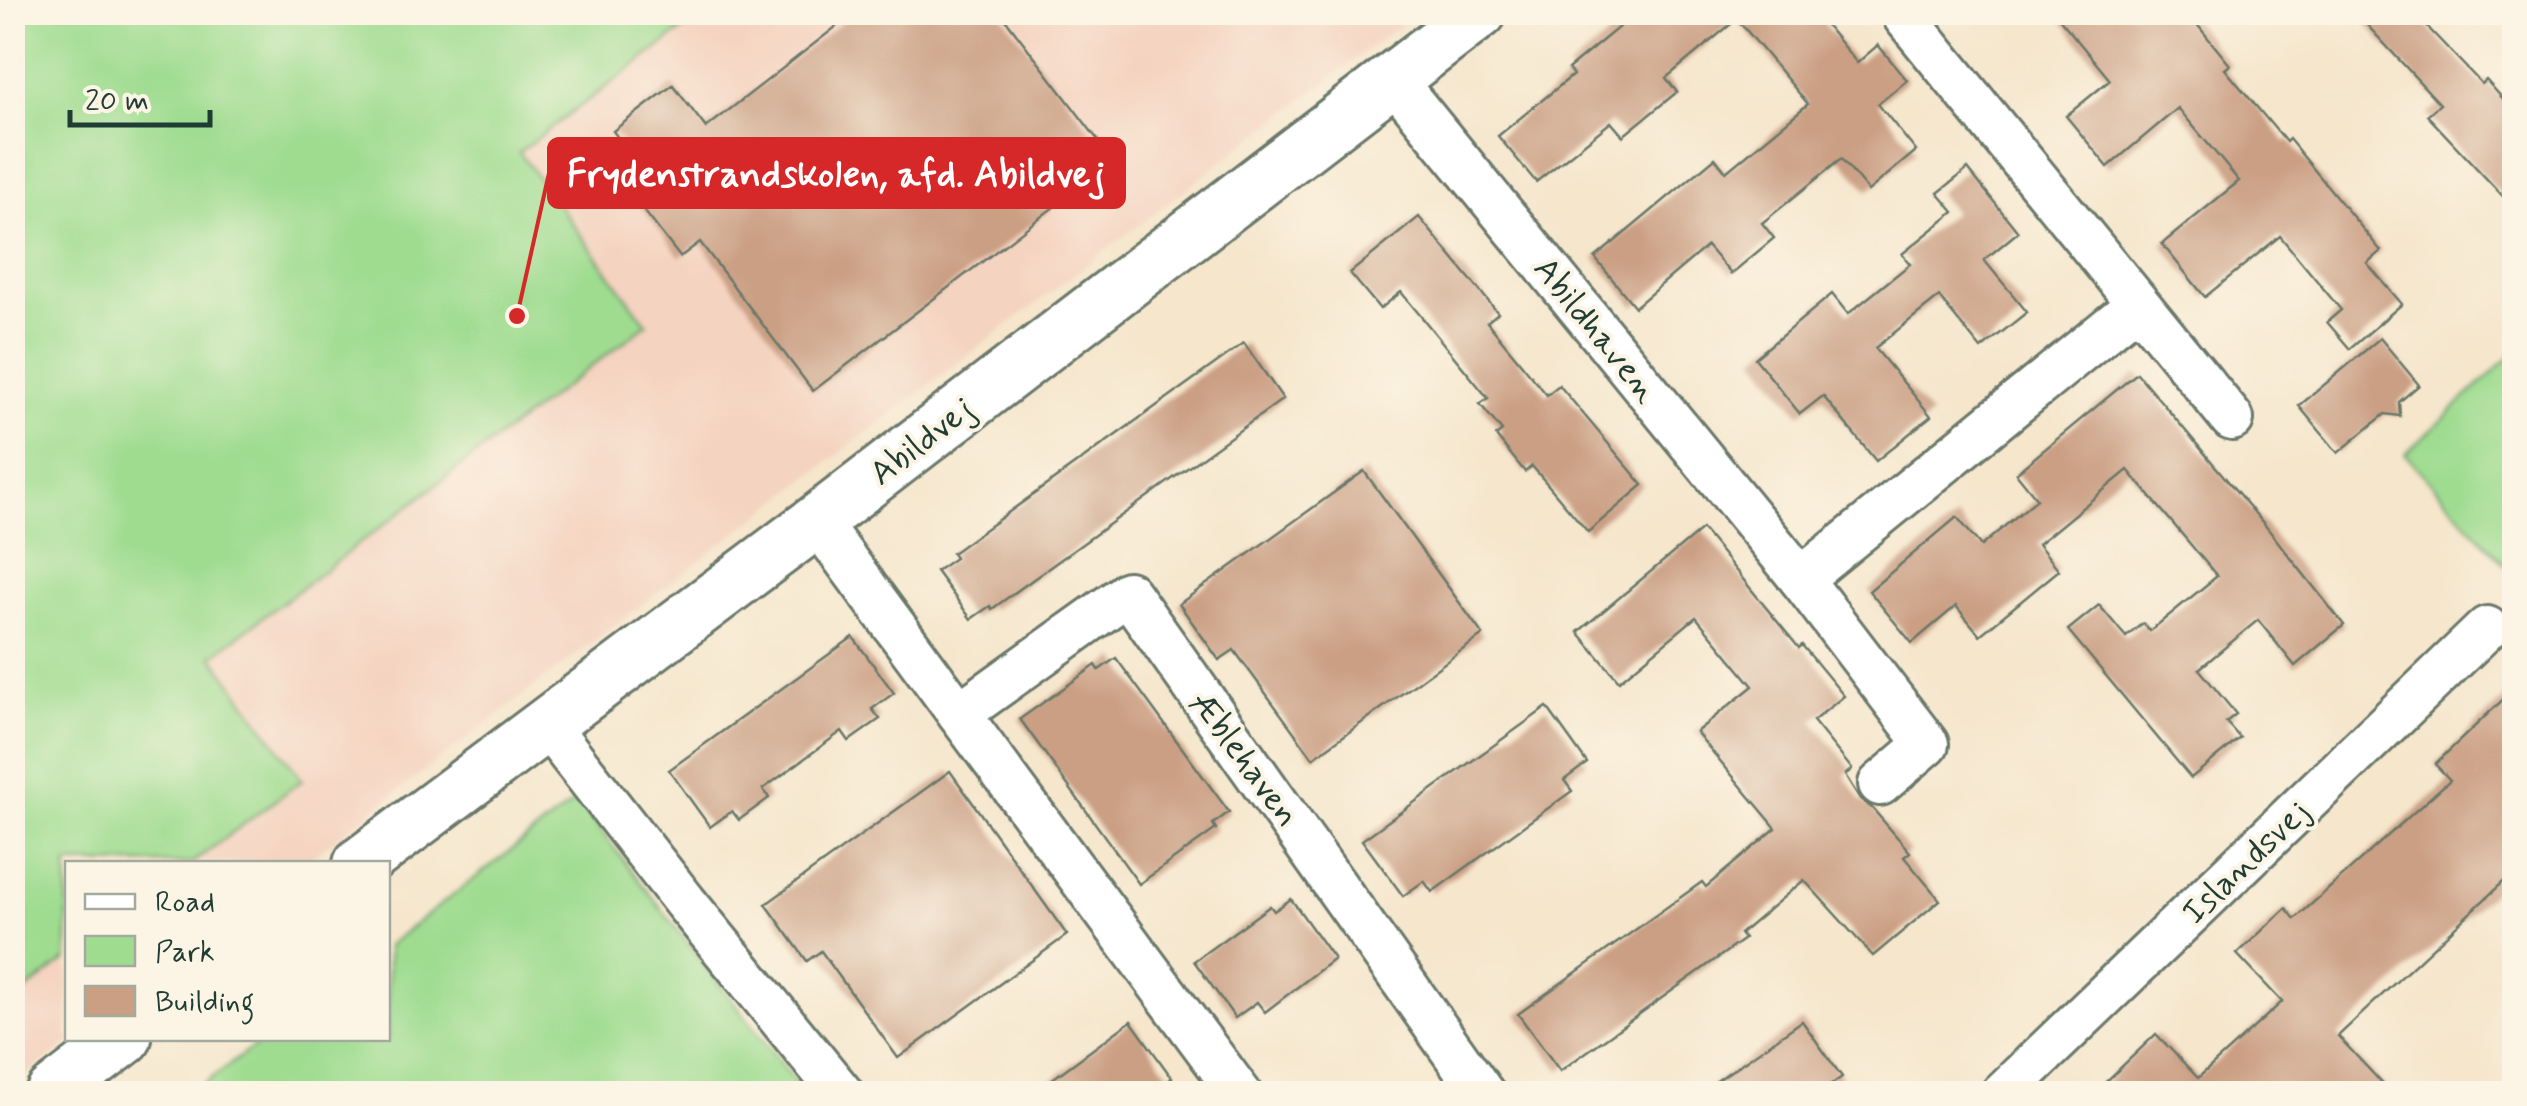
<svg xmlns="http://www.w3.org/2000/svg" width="2527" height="1106" viewBox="0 0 2527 1106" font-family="Mynerve,sans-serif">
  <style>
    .built { fill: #f4d3c0 }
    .green { fill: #9fdc90; stroke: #5f8c62; stroke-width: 2.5 }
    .building { fill: #ca9f83 }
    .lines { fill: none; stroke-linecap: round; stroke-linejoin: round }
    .minor-casing { stroke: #6a7869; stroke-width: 48 }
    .tertiary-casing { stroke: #6a7869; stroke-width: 58 }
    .minor { stroke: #fff; stroke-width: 42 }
    .tertiary { stroke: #fff; stroke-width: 52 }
    .labels { text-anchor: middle; stroke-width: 8; stroke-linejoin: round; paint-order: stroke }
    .street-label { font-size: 35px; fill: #1f3d34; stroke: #fcf5e5 }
    .leader { fill: none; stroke: #d62828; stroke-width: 4 }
    .callout-dot { fill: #d62828; stroke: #fcf5e5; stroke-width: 4 }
    .callout { fill: #d62828; stroke: #d62828; stroke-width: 4 }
    .callout-label { font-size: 38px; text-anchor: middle; font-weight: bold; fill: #fff }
  </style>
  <rect width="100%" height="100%" fill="#fcf5e5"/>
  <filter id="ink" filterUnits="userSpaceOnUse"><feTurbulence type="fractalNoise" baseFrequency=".01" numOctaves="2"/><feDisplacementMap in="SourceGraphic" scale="20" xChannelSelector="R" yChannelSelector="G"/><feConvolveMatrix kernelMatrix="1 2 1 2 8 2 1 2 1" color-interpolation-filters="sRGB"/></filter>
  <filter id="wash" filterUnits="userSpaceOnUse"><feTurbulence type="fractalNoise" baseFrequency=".0048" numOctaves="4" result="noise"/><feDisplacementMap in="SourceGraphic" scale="40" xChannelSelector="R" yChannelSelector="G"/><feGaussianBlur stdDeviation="2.25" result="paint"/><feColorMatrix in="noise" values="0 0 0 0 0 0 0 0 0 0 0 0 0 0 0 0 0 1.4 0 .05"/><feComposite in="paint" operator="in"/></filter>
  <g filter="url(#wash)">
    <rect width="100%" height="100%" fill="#f5e6cc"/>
    <!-- built -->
    <polygon class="built" points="13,13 1416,13 304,863 68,864 68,1038 74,1039 13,1085"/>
    <!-- green -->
    <g class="green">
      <polygon points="13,12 705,13 519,152 647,324 212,656 302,780 192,863 68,864 67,959 13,1001"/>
      <polygon points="2514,353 2514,575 2405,454"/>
      <polygon points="577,800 804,1093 192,1093 264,1039 388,1038 388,945"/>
    </g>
    <g id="blocks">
      <!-- building -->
      <g class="building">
        <polygon points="855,12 1000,12 1114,161 813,391 700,242 680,257 638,203 656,189 613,131 673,85 706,128"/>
        <polygon points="1637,12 1815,12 1857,63 1878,45 1907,80 1878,104 1916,151 1868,191 1841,159 1762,223 1774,238 1731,274 1707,246 1635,307 1595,258 1715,158 1726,172 1808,104 1737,19 1666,78 1677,92 1623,136 1611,122 1536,182 1498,136 1573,75 1568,69"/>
        <polygon points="2054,12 2187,12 2230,65 2225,69 2286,142 2289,139 2381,251 2367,263 2402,304 2350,349 2327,322 2341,310 2280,236 2205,297 2162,244 2239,181 2178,108 2108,167 2066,116 2110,80"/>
        <polygon points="2355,12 2413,12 2482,84 2486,80 2514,111 2514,208 2427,115 2440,104"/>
        <polygon points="1968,169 2018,232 1984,260 2027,312 1981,349 1939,297 1875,348 1931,416 1876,461 1823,396 1800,414 1755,358 1832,294 1848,314 1910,264 1902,254 1954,212 1938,193"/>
        <polygon points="1419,217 1498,313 1487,322 1547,395 1559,385 1643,485 1588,532 1532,466 1525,472 1496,436 1502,431 1480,404 1488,398 1401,292 1380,309 1350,273"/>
        <polygon points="2380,338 2419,385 2399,402 2400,416 2385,414 2338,453 2299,406"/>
        <polygon points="1244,343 1283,399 992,609 990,606 971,619 936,571 955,558 952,553"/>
        <polygon points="2137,373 2264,524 2344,625 2295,666 2258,620 2199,669 2236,714 2226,722 2240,738 2191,778 2068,630 2099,605 2126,637 2143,623 2150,631 2217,576 2128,470 2038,544 2059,570 1980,635 1956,606 1912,643 1869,591 1957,517 1981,546 2037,499 2016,473"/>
        <polygon points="1364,471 1483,635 1313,758 1234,650 1219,660 1179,604"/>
        <polygon points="1702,529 1799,648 1802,645 1844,696 1813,721 1852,769 1845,775 1860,799 1872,808 1910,852 1904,857 1940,900 1873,956 1804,880 1740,934 1744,939 1560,1071 1518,1014 1702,882 1706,887 1776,828 1696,732 1753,686 1696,617 1619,681 1578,632"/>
        <polygon points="853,637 894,693 872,709 880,719 849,741 842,731 763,789 769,798 739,820 732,811 710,827 669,770"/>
        <polygon points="1116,658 1229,812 1213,824 1216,829 1139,884 1020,719 1096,665 1099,670"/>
        <polygon points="2514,689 2514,872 2338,1036 2392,1094 2093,1094 2156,1034 2198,1078 2282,1002 2237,954 2286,908 2295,919 2450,780 2435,764"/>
        <polygon points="1547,707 1587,763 1564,780 1572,791 1432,892 1424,881 1403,896 1362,840"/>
        <polygon points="950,771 1067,935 898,1058 821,951 807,961 766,904"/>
        <polygon points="1291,899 1334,959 1265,1012 1257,1002 1235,1018 1194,961 1270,906 1274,911"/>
        <polygon points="1131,1021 1172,1078 1151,1094 1032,1094"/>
        <polygon points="1802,1021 1842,1077 1818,1094 1698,1094"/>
      </g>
    </g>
  </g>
  <g filter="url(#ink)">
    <use href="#blocks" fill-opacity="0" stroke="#6a7869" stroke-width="2.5"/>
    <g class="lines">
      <defs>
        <g id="minor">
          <polyline points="1909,12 1905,17 2232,419"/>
          <polyline points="1392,78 1801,579 1927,744 1880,784"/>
          <polyline points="817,521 959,714 1128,593 1483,1094"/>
          <polyline points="1801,579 2137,305"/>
          <polyline points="959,714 1240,1094"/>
          <polyline points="546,724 685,902 842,1094"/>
          <polyline points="2002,1094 2487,628"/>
        </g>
        <g id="tertiary">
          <polyline points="360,864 817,521 1480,12"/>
          <polyline points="52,1094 125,1038"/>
        </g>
      </defs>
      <!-- minor casing -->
      <use href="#minor" class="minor-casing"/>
      <!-- tertiary casing -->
      <use href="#tertiary" class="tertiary-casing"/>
      <!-- minor -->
      <use href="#minor" class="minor"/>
      <!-- tertiary -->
      <use href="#tertiary" class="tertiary"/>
    </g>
  </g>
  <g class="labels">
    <!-- street labels -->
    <g class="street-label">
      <text transform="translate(1597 329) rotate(51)" y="12">Abildhaven</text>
      <text transform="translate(921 440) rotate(-38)" y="12">Abildvej</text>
      <text transform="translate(1246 758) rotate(54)" y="12">Æblehaven</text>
      <text transform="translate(2245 861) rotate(-44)" y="12">Islandsvej</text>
    </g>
  </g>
  <!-- callouts -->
  <path class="leader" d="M517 316L549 173"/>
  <circle class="callout-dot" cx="517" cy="316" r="10"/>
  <rect class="callout" x="549" y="139" width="575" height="68" rx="10"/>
  <g class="callout-label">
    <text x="836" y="186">Frydenstrandskolen, afd. Abildvej</text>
  </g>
  <!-- margin -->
  <rect width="2527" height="1106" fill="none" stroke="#fcf5e5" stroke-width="50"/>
  <!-- legend -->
  <rect x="65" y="861" width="325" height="180" fill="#fcf5e5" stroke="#a4ab9e" stroke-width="2.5"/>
  <rect x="85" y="894" width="50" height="15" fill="#ffffff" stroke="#a4ab9e" stroke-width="2.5"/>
  <text x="155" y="911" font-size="30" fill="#1f3d34">Road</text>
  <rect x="85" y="936" width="50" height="30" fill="#9fdc90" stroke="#a4ab9e" stroke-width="2.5"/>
  <text x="155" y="961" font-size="30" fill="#1f3d34">Park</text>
  <rect x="85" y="986" width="50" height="30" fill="#ca9f83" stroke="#a4ab9e" stroke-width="2.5"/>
  <text x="155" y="1011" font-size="30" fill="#1f3d34">Building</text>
  <!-- scale -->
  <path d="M70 110v15h140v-15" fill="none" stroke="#1f3d34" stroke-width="5"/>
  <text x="85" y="110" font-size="30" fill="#1f3d34" stroke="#fcf5e5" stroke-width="8" paint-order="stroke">20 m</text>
</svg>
